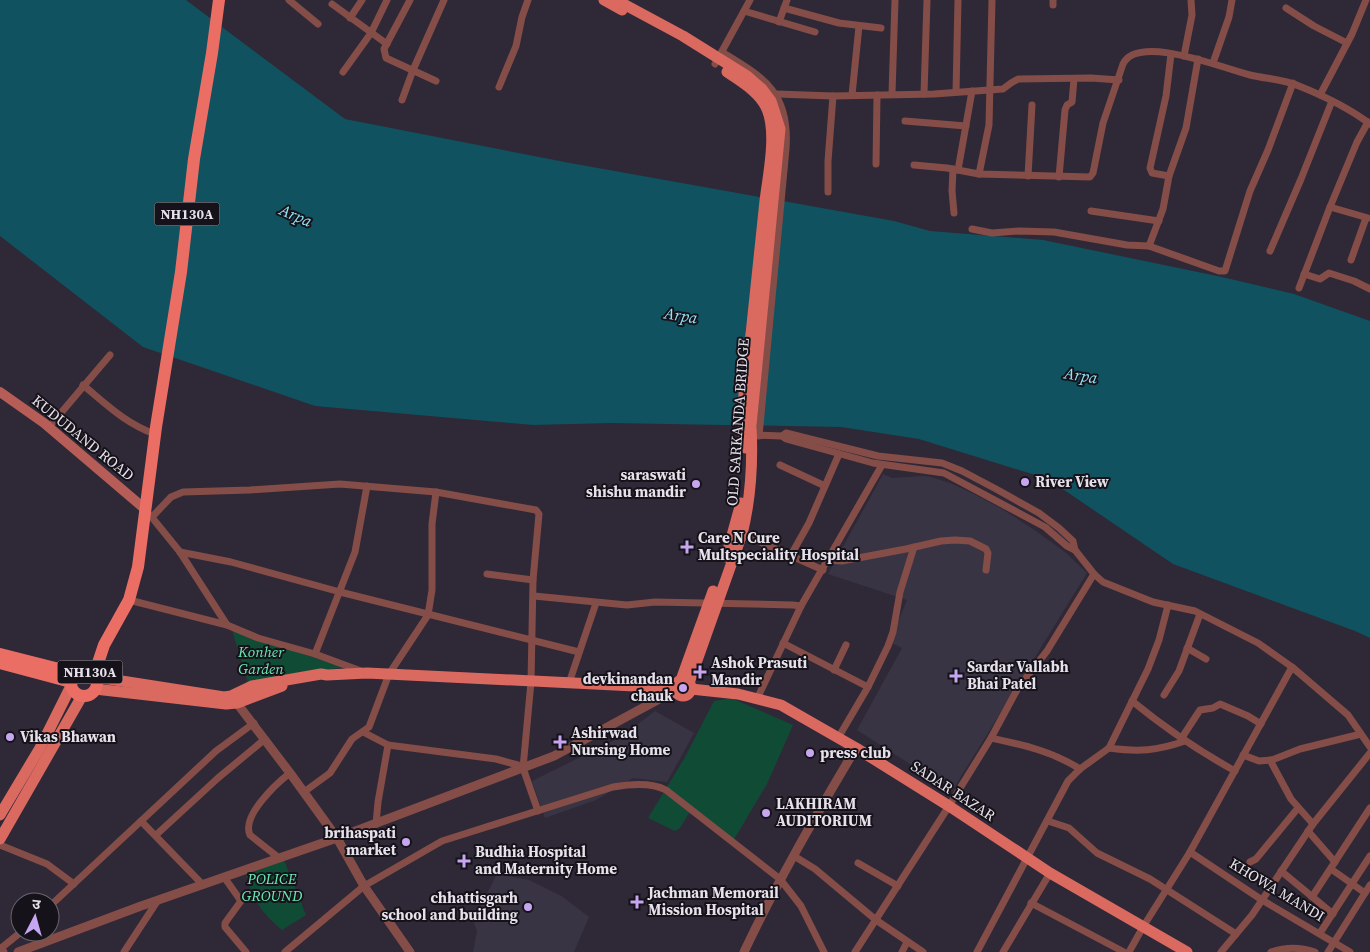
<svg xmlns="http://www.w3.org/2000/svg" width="1370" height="952" viewBox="0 0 1370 952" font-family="'Source Serif 4','Noto Sans Devanagari',serif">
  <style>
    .education { fill: #393443 }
    .green { fill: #104c35 }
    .water { fill: #10525f }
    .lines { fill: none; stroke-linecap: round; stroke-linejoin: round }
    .minor { stroke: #844d47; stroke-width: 7 }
    .tertiary { stroke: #844d47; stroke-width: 9 }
    .secondary { stroke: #b55d56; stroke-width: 10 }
    .primary { stroke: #da6960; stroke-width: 11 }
    .trunk { stroke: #eb6e65; stroke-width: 12 }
    .poi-dot { fill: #c6a6f0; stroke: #151219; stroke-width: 2 }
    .labels { text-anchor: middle; stroke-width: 4; stroke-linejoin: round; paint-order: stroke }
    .shield { fill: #151219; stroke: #a7a3ac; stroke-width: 1 }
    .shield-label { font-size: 14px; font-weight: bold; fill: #e6e1eb }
    .street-label { font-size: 15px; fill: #e6e1eb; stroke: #151219 }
    .poi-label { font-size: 15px; font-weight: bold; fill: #e6e1eb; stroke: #151219; text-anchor: start }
    .park-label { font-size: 15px; font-style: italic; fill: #69eab4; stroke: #151219 }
    .water-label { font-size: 16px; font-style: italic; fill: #92e3f6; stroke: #151219 }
  </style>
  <rect width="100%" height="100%" fill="#2f2837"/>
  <!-- education -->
  <g class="education">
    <polygon points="883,474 892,478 923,476 931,477 950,483 972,493 1002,509 1036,531 1066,553 1087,573 952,791 857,730 902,648 890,642 907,600 828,574"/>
    <polygon points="655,711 694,733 667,782 633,778 596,800 545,818 532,781 621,737"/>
    <polygon points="497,874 529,880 563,897 589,917 574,952 473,952 477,931 473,920"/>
  </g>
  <!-- green -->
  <g class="green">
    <polygon points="232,630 275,645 344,667 248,683"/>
    <polygon points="731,698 793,725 767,784 733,841 689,813 680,828 675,831 648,818 684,759 714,701"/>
    <path d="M284,860L306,915L282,930C262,914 253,900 246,875Z"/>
  </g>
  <!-- water -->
  <polygon class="water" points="0,0 186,0 345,119 570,163 894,221 930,231 1043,240 1222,277 1294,294 1370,321 1370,638 1355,631 1173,564 1048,479 919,439 841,427 612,423 533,425 315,406 143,347 0,236"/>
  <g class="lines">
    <!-- minor -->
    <g class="minor">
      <polyline points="289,0 318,24"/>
      <polyline points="410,0 384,49 386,58 436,81"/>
      <polyline points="1053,0 1053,5"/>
      <polyline points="332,4 387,44"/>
      <polyline points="784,8 839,23 881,28"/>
      <polyline points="1286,8 1314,26 1347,43"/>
      <polyline points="744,11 815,32"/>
      <polyline points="350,18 362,0"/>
      <polyline points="779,22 787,0"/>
      <path d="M722,52C765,78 790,93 786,149L759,436"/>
      <polyline points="1184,56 1192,15 1191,0"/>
      <polyline points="1213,63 1229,17 1232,0"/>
      <polyline points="715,64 750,0"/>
      <polyline points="343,72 371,33 387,0"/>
      <polyline points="499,87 516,46 522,17 528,0"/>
      <polyline points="956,92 958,0"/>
      <polyline points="777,94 833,96 934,94 1003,89 1011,83 1018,79 1091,78 1119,80"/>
      <polyline points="892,94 895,0"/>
      <polyline points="924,94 927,0"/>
      <polyline points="852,95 859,26"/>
      <polyline points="1320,95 1352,34 1366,0"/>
      <polyline points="402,100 413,70 444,0"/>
      <polyline points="905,121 966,126"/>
      <polyline points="876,164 877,95"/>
      <path d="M914,165L947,168L979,174L1090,177L1093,173L1103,123L1123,64C1138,33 1225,69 1250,75C1267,79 1283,79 1299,86C1324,96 1349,108 1370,124"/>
      <polyline points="953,169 952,191 954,213"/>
      <polyline points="958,170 972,91"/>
      <polyline points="979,174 989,125 992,0"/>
      <polyline points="1028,176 1032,105"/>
      <polyline points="1169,176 1152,173 1150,168 1166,96 1171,54"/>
      <polyline points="1059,177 1065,110 1067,105 1072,102 1074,79"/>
      <polyline points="828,192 828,161 833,96"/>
      <polyline points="1330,207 1368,218"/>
      <polyline points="1091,211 1159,221"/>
      <polyline points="972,229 992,233 1019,231 1054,232 1127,245 1149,246 1219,271 1225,271 1250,191 1268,150 1293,83"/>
      <polyline points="1149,246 1163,209 1169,176 1186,128 1198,59"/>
      <polyline points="1270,251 1301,179 1332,101"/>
      <polyline points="1351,260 1366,218"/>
      <polyline points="1304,274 1320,279 1329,273 1354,281 1370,289"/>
      <polyline points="1299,288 1330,207 1357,142 1368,122"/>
      <path d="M83,385C106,404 126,424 155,434"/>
      <polyline points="49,427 110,355"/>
      <polyline points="751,435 782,436 786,433 878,456 942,463 962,471 996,489 1039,513 1059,528 1073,541 1075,550 1094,574 1103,582 1153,602 1195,611 1258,643 1292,667 1348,715 1370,747"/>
      <polyline points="782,436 786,439 873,463 944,473 1045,527 1067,546 1075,550"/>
      <polyline points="780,465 825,486"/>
      <polyline points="150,515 180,552 227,625 258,638 315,654 361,671"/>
      <polyline points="152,517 171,497 183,492 250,490 340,484 436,492 536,510 539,514 533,580 531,682 523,768 538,811"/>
      <polyline points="742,534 823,570"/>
      <polyline points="180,552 231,562 340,592 579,652"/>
      <polyline points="791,555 809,523 839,454"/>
      <polyline points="828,560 842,561 906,549 941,541 955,540 970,541 986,549 988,553 986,570"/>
      <polyline points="487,574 533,580"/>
      <polyline points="534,596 627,605 655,602 793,605 801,606"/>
      <polyline points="129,600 227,625"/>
      <polyline points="783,643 868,687"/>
      <polyline points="1187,648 1206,659"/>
      <polyline points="315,654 355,552 367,486"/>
      <polyline points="834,670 846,645"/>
      <polyline points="569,683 596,603"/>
      <polyline points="1164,695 1179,671 1200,614"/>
      <polyline points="757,699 801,606 882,465"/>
      <path d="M1132,701C1165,728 1197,750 1235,771"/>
      <polyline points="363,732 388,745 496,759 518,765 523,768"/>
      <polyline points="838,738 868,687 888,646 893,632 900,592 914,547"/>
      <path d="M991,738C1023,745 1052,751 1080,769"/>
      <polyline points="1181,739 1200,710 1213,708 1220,704 1248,716 1261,724"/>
      <path d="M1109,748C1139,752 1156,751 1185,741"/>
      <polyline points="1243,755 1259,761 1272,760 1300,749 1361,734"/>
      <polyline points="1270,760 1291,799 1313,824"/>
      <polyline points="304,792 330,773 352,739 369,727 389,674 428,615 432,590 432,524 436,492"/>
      <polyline points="141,821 203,885"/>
      <polyline points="1048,821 1069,828 1097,853 1150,879 1236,934"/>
      <polyline points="376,824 378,802 388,745"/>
      <polyline points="1308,831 1335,862"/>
      <polyline points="156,835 218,778 265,739"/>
      <polyline points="0,845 47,864 74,884"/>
      <polyline points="1190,852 1262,900 1350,952"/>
      <polyline points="794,856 815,869 876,920 923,952"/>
      <path d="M279,858L250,835C241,816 277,783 290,773"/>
      <polyline points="1250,862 1256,859 1298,808"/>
      <polyline points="858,863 898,886"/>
      <polyline points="1331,869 1365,893"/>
      <polyline points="1281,871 1333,914"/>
      <polyline points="224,877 241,901 225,923 225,927 246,952"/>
      <polyline points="1312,897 1370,808"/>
      <polyline points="1031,903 1124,952"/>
      <polyline points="50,906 216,751 254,723"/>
      <polyline points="1320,933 1370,856"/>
      <polyline points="0,949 21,932"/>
      <polyline points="124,952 158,900"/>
      <path d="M285,952L364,886L442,841L613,787C630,784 651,782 666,790L780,879L801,906L824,952"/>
      <polyline points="855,952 949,806 991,738 1018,688 1047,651 1094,574"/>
      <polyline points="902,952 907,942"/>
      <polyline points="977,952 1068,781 1080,769 1109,748 1148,669 1159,640 1168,605"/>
      <polyline points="1003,952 1050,873"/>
      <polyline points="1129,952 1143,927 1190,852 1292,667"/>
      <polyline points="1221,952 1252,915 1313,824 1370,753"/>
      <path d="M1271,952C1286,947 1300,947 1315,952"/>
      <polyline points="1328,952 1370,885"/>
    </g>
    <!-- tertiary -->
    <g class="tertiary">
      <polyline points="233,698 290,773 337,838 364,886 410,952"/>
      <polyline points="0,949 3,952"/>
      <polyline points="18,952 141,906 337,838 554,756 661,698 676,693"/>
      <path d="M744,952C777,882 816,815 856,748"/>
    </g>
    <!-- secondary -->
    <polyline class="secondary" points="0,392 44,423 145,509"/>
    <!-- primary -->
    <g class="primary">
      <polyline points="604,0 622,10"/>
      <path d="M616,0L683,36L747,76L762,89L771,101L780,129L751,426C753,463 751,498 742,534L689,683"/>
      <path d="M727,72C740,81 758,91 766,107C778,131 768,175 765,201C760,245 756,290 751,334C746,372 740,410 745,448"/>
      <polyline points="726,557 741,503"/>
      <polyline points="96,677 224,697 231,696 252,686 321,674 327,675 367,673 675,688"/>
      <polyline points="681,680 713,591"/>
      <circle cx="683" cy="688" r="8"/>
      <polyline points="95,689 226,704 237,703 282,686"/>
      <polyline points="691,689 738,694 781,705 856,748 949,806 1050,873 1187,952"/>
      <polyline points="0,815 40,748 71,686"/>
      <polyline points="0,839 82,696"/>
    </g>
    <!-- trunk -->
    <g class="trunk">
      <polyline points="0,654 75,673"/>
      <polyline points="0,663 71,682"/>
      <circle cx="84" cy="683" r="13"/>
      <polyline points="94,675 104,645 129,600 138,567 156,427 181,272 194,159 212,53 219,0"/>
    </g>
  </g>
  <!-- markers -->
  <g class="poi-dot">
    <circle cx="1025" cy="482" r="5"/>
    <circle cx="696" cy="484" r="5"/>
    <path d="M684.5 539.5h5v5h5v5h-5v5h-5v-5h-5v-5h5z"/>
    <path d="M697.5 664.5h5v5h5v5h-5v5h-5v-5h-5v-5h5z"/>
    <path d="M953.5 668.5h5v5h5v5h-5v5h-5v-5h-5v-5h5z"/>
    <circle cx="683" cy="688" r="5"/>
    <circle cx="10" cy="737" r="5"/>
    <path d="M557.5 734.5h5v5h5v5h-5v5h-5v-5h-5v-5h5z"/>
    <circle cx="810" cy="753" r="5"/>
    <circle cx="766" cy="813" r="5"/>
    <circle cx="406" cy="842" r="5"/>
    <path d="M461.5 853.5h5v5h5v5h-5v5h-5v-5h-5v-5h5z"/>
    <path d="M634.5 894.5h5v5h5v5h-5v5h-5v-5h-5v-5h5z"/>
    <circle cx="528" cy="907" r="5"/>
  </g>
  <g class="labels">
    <!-- shield labels -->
    <g class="shield">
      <rect x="154.5" y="202.5" width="65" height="23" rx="4"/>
      <rect x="57.5" y="660.5" width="65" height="23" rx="4"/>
    </g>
    <g class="shield-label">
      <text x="187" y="219">NH130A</text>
      <text x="90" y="677">NH130A</text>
    </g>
    <!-- street labels -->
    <g class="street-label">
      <text transform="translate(738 422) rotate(-86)" y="5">OLD SARKANDA BRIDGE</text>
      <text transform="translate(83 438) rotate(39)" y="5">KUDUDAND ROAD</text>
      <text transform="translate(953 791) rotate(33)" y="5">SADAR BAZAR</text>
      <text transform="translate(1277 890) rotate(31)" y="5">KHOWA MANDI</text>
    </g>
    <!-- poi labels -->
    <g class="poi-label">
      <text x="686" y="480" text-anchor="end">saraswati<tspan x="686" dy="17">shishu mandir</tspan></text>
      <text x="1035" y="487">River View</text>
      <text x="698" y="543">Care N Cure<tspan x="698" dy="17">Multspeciality Hospital</tspan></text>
      <text x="711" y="668">Ashok Prasuti<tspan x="711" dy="17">Mandir</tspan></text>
      <text x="967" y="672">Sardar Vallabh<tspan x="967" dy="17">Bhai Patel</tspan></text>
      <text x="673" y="684" text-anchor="end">devkinandan<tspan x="673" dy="17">chauk</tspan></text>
      <text x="571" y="738">Ashirwad<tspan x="571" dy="17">Nursing Home</tspan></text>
      <text x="20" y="742">Vikas Bhawan</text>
      <text x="820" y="758">press club</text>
      <text x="776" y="809">LAKHIRAM<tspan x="776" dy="17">AUDITORIUM</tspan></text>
      <text x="396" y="838" text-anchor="end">brihaspati<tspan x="396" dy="17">market</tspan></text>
      <text x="475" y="857">Budhia Hospital<tspan x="475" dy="17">and Maternity Home</tspan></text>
      <text x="648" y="898">Jachman Memorail<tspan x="648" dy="17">Mission Hospital</tspan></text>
      <text x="518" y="903" text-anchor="end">chhattisgarh<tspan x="518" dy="17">school and building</tspan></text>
    </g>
    <!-- park labels -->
    <g class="park-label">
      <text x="261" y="657">Konher<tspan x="261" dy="17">Garden</tspan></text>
      <text x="272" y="884">POLICE<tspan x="272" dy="17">GROUND</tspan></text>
    </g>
    <!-- water labels -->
    <g class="water-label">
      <text transform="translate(296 215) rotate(24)" y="6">Arpa</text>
      <text transform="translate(681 315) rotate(9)" y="6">Arpa</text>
      <text transform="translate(1081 375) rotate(9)" y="6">Arpa</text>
    </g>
  </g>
  <!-- north arrow -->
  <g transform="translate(35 917) rotate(6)"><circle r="24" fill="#151219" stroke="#69656d"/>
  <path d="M0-4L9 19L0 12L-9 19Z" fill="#c6a6f0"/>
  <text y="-8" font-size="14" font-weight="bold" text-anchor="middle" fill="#e6e1eb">उ</text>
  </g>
</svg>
